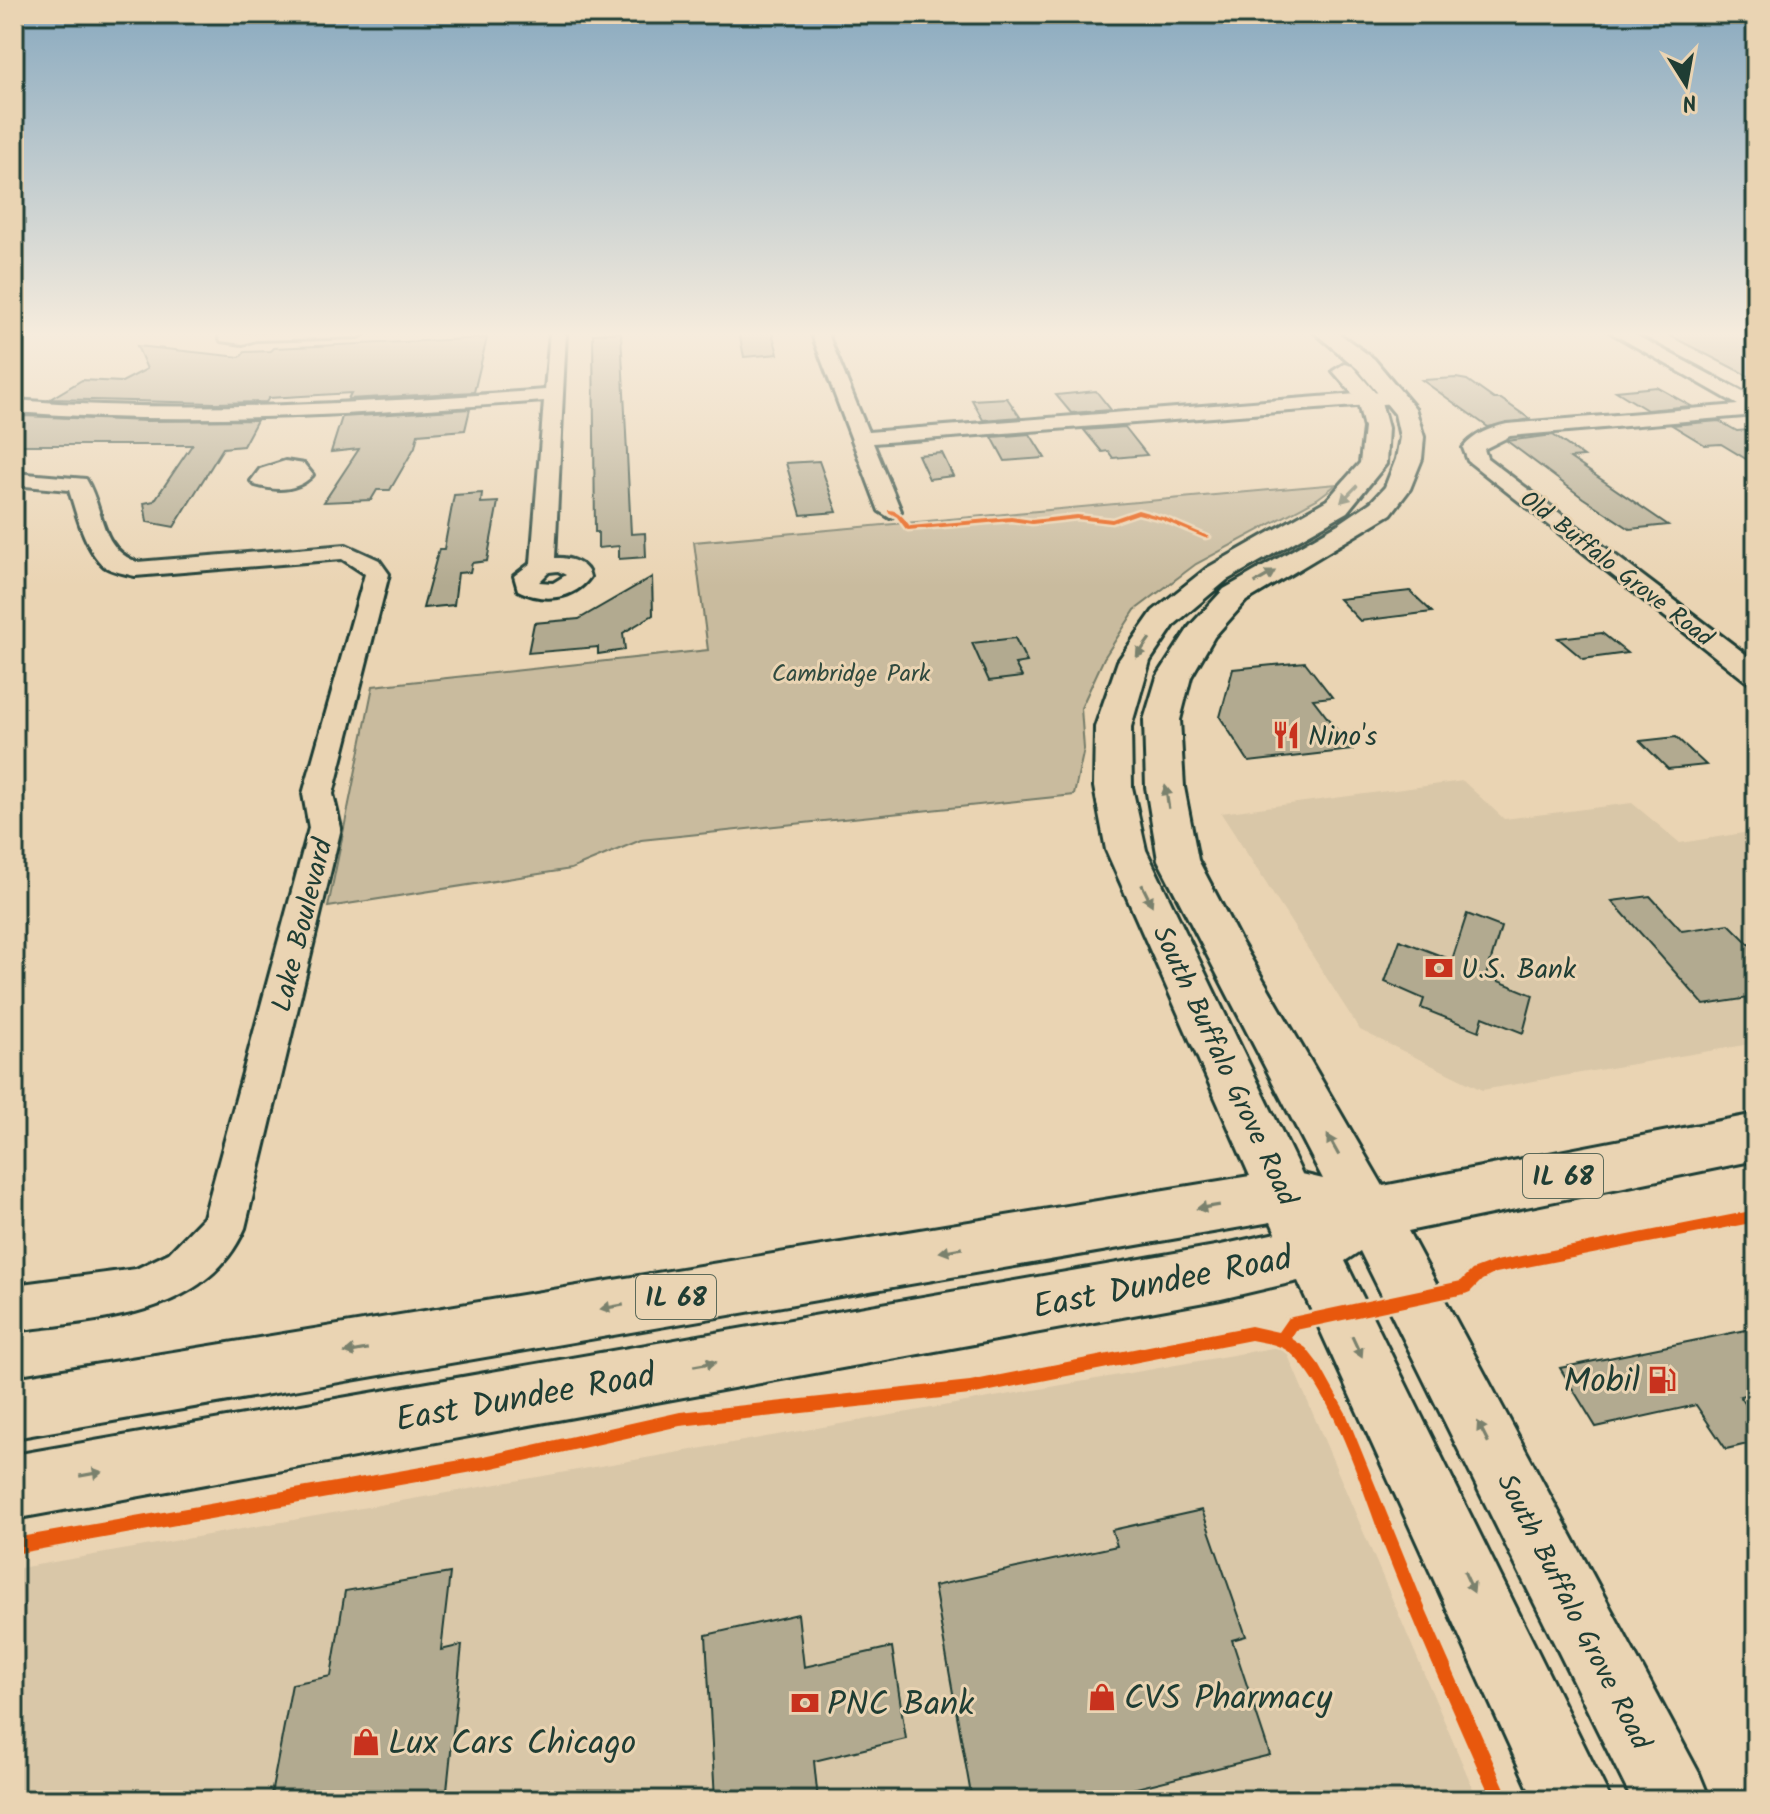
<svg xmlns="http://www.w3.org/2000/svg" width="1770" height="1814" viewBox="0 0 1770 1814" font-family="Kalam,sans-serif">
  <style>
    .built { fill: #d9c7a8 }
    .green { fill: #c9bb9e; stroke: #747c69; stroke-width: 2 }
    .building { fill: #b2aa90; stroke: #1f3d34; stroke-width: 2 }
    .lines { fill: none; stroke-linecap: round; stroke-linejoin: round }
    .minor-casing { stroke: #1f3d34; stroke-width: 6 }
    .major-casing { stroke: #1f3d34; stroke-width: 6 }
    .minor { fill: #ead4b3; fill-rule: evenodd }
    .major { fill: #ead4b3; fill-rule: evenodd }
    .cycleway-casing { stroke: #ead4b3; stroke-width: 5 }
    .cycleway { fill: #e8590c; fill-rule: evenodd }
    .oneway { fill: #7a816d }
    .labels { text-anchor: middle; stroke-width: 6; stroke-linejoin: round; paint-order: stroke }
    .far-street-label { font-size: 24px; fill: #1f3d34; stroke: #ead4b3 }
    .far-park-label { font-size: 24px; fill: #304a3f; stroke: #ead4b3 }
    .shield { fill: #ead4b3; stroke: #5c6a5a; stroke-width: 2 }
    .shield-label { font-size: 26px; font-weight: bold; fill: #1f3d34 }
    .poi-label { font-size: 28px; fill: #1f3d34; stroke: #ead4b3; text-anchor: start }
    .street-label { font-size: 28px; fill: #1f3d34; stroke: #ead4b3 }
    .near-street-label { font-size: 34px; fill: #1f3d34; stroke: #ead4b3 }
    .near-poi-label { font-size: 34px; fill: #1f3d34; stroke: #ead4b3; text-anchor: start }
  </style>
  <rect width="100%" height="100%" fill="#ead4b3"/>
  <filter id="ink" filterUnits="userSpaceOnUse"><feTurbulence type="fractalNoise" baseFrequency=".0125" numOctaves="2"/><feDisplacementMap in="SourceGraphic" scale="16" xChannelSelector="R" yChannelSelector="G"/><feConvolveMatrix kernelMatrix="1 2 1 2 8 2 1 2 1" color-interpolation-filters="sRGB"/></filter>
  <g filter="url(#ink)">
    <!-- built -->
    <g class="built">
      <polygon points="1463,781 1504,819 1632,803 1680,843 1756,831 1756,1043 1482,1090 1360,1030 1221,813"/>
      <polygon points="1284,1346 1478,1800 14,1800 14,1569"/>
    </g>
    <!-- green -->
    <polygon class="green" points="1337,484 1317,499 1196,564 1135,610 1104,658 1081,708 1084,749 1074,795 641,840 571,869 328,907 373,686 708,650 694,542"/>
    <!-- building -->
    <g class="building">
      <polygon points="621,332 631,534 645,533 646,557 619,559 619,546 598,548 598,532 595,532 593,334"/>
      <polygon points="739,332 772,332 778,354 744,357"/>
      <polygon points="1663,332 1737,332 1756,341 1756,380"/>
      <polygon points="487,338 474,392 348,399 351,393 269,398 266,402 214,403 50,399 82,380 122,382 147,369 137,346 240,357 245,352 271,351 274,348"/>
      <polygon points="1456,378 1467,380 1494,399 1501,399 1530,419 1488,427 1422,380"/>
      <polygon points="1657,387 1691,406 1647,410 1616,391"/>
      <polygon points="1096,391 1111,410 1071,413 1056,395"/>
      <polygon points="1007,398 1020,417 983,420 972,400"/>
      <polygon points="470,409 465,430 418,434 415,447 390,490 377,490 371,500 324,502 359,449 331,452 342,417"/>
      <polygon points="23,416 146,421 257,420 243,446 223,448 174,527 147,522 144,503 154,501 192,445 14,445 14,421"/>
      <polygon points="1719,421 1737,431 1748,430 1756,435 1756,465 1721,444 1705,445 1672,425"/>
      <polygon points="1125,427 1147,455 1113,458 1108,451 1102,452 1084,430"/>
      <polygon points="1030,434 1045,458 1005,461 992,437"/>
      <polygon points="1553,435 1584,457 1570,458 1668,525 1630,529 1583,498 1507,441"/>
      <polygon points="942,453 953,476 929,479 918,455"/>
      <polygon points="819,461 837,512 801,515 786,463"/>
      <polygon points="482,493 481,503 498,502 487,561 472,563 470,572 458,573 454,605 423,608 439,549 444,549 454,495"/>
      <polygon points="652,577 653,615 623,633 625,650 598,654 598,647 528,653 534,623 579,619"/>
      <polygon points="1410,591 1432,612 1360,621 1339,599"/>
      <polygon points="1602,633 1627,653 1583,659 1558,638"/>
      <polygon points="1015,638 1027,662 1015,664 1022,677 989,681 972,643"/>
      <polygon points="1305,662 1332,697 1313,699 1352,750 1249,762 1220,717 1233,669"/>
      <polygon points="1676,737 1706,765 1668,769 1640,741"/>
      <polygon points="1650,896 1682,931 1729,924 1756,951 1756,997 1704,1005 1612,901"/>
      <polygon points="1467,914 1501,927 1486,976 1533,995 1523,1033 1483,1017 1479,1031 1421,1008 1424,999 1385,982 1400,940 1452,960"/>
      <polygon points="1756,1328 1756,1392 1740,1396 1756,1419 1756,1442 1726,1449 1696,1405 1596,1427 1560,1368"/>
      <polygon points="1202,1510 1246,1636 1232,1640 1270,1755 1088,1800 972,1800 934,1586 1117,1546 1112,1530"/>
      <polygon points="450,1573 441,1650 462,1645 446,1800 270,1800 292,1684 331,1676 345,1591"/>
      <polygon points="798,1614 804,1667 892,1647 906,1739 814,1761 818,1800 715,1800 706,1635"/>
    </g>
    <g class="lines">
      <defs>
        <g id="minor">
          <polygon points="222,332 241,334 367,332 359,337 256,340 243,344 221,341 219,337"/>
          <path d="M550,332H566L555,558C569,557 588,563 590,577C574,600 543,603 518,590L514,576L531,563L544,401C367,414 191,426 14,412V400C192,414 368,403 545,390ZM558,571L566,575L553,583L539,582L549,572Z"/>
          <polygon points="811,332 827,332 868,432 1395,391 1404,397 1395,403 873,443 901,511 890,518 879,511"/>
          <path d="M1610,332H1630L1756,399V415L1510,436L1484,449L1487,458L1756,662V683L1746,681L1468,461L1463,448C1474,434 1490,428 1507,424L1738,405Z"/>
          <path d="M285,461L304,464L313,475C297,492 275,491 255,485L251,481L260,469Z"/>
          <path d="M14,473L86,479C105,510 98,547 137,562L346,545L379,560L389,574L333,794L341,828L245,1228C206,1318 98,1319 14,1331V1285L136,1269L169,1253L204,1217L309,828L303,794L365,574L342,559L135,576C126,574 111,571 104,566C85,550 76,512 69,490L14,485Z"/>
        </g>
        <polygon id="major" points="1314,332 1337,332 1374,359 1415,408 1424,437 1422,459 1410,489 1391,514 1246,601 1214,637 1191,677 1180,720 1184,787 1198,860 1239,938 1383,1186 1756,1114 1756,1160 1408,1231 1699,1773 1710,1800 1632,1800 1360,1251 1345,1261 1611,1800 1534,1800 1298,1281 1221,1299 14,1519 14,1455 1221,1245 1276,1233 1271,1222 14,1438 14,1378 1250,1176 1106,850 1094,787 1095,727 1118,661 1153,611 1207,568 1327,500 1360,463 1364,428 1357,399 1333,371 1344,364 1352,366 1380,398 1388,428 1386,464 1347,512 1227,580 1175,624 1150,661 1131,727 1132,787 1146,850 1302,1174 1323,1179 1158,860 1146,787 1144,720 1157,677 1190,626 1224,589 1340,523 1371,502 1385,487 1396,459 1400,437 1395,414 1358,369"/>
      </defs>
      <!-- minor casing -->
      <use href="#minor" class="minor-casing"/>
      <!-- major casing -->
      <use href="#major" class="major-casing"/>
      <!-- minor -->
      <use href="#minor" class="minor"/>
      <!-- major -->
      <use href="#major" class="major"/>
      <defs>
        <g id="cycleway">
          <path d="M888,510C898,509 904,518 910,526L1011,517L1032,520L1077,515L1112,519L1138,510L1166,518L1210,537L1205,538L1162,520L1138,514L1112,523L1077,519L1032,524L1011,521L908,530L906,529L897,517L888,512Z"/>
          <path d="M1756,1210V1222L1496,1273L1482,1280L1470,1292L1465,1294L1296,1330L1291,1338L1306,1348L1320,1366L1346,1413L1424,1605L1510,1800H1492C1455,1717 1418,1633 1385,1549C1362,1491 1338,1403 1295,1357C1284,1345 1267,1343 1251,1340L970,1395L680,1426L484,1470L14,1554V1538L484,1456L680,1412L970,1381L1251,1326L1278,1332L1287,1319L1292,1317L1461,1281L1472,1270L1496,1261Z"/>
        </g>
      </defs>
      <!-- cycleway casing -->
      <use href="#cycleway" class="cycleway-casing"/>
      <!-- cycleway -->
      <use href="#cycleway" class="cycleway"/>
    </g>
    <!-- one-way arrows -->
    <defs><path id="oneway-solid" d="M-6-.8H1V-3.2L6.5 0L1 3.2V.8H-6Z" transform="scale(2)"/></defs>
    <g class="oneway">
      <use href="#oneway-solid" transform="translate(1349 494) rotate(134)"/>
      <use href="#oneway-solid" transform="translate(1265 577) rotate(-30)"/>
      <use href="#oneway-solid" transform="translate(1143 648) rotate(125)"/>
      <use href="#oneway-solid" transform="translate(1167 797) rotate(-99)"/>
      <use href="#oneway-solid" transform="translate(1147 895) rotate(64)"/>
      <use href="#oneway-solid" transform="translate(1333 1145) rotate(-119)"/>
      <use href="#oneway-solid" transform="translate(1208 1207) rotate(171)"/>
      <use href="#oneway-solid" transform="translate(951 1250) rotate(170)"/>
      <use href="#oneway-solid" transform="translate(612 1307) rotate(170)"/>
      <use href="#oneway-solid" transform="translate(1357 1347) rotate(65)"/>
      <use href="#oneway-solid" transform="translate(356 1351) rotate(170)"/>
      <use href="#oneway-solid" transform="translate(705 1364) rotate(-10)"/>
      <use href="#oneway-solid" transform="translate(1483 1432) rotate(-117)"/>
      <use href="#oneway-solid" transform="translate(91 1474) rotate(-10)"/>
      <use href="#oneway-solid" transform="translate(1469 1582) rotate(65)"/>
    </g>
  </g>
  <!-- sky -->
  <linearGradient id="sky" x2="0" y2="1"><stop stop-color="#88a9bf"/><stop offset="0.57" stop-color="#f6ecdd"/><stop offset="1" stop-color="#f6ecdd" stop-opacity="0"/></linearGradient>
  <rect width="1770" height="586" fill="url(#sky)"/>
  <!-- icons -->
  <defs>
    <symbol id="restaurant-bare" viewBox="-9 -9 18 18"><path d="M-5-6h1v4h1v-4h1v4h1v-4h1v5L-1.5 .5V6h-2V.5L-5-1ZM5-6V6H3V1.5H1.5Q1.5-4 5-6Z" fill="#c8321e" stroke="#ead4b3" stroke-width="2.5" paint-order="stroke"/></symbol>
    <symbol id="bank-bare" viewBox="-9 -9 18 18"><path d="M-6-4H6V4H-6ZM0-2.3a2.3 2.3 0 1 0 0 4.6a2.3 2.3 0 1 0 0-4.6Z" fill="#c8321e" stroke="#ead4b3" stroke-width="2.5" paint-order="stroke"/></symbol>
    <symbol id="fuel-bare" viewBox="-9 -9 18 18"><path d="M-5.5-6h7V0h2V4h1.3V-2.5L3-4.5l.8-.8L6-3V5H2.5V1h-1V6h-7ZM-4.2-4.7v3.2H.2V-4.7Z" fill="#c8321e" stroke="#ead4b3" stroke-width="2.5" paint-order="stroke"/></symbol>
    <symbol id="shop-bare" viewBox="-9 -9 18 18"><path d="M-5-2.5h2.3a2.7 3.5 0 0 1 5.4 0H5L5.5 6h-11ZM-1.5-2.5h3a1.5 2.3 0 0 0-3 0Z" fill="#c8321e" stroke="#ead4b3" stroke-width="2.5" paint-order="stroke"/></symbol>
  </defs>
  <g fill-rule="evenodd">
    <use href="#restaurant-bare" x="1266" y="715" width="40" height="40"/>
    <use href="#bank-bare" x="1419" y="948" width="40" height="40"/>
    <use href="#fuel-bare" x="1642" y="1360" width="40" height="40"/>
    <use href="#shop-bare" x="1082" y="1677" width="40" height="40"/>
    <use href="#bank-bare" x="785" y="1683" width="40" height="40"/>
    <use href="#shop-bare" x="346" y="1722" width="40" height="40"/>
  </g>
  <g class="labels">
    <!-- far-street labels -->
    <g class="far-street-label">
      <text transform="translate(1617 568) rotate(38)" y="8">Old Buffalo Grove Road</text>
    </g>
    <!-- far-park labels -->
    <g class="far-park-label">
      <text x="851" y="681">Cambridge Park</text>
    </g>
    <!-- shield labels -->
    <g class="shield">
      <rect x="1523" y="1154" width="80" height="44" rx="6"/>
      <rect x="636" y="1275" width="80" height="44" rx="6"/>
    </g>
    <g class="shield-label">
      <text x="1563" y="1185">IL 68</text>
      <text x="676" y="1306">IL 68</text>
    </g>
    <!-- poi labels -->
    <g class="poi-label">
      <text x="1308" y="745">Nino's</text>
      <text x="1461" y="978">U.S. Bank</text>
    </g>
    <!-- street labels -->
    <g class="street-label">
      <text transform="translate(301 925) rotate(-76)" y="10">Lake Boulevard</text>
      <text transform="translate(1226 1065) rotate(65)" y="10">South Buffalo Grove Road</text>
      <text transform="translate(1575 1611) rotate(63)" y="10">South Buffalo Grove Road</text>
    </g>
    <!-- near-street labels -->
    <g class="near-street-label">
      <text transform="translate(1162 1281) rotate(-11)" y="12">East Dundee Road</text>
      <text transform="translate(525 1396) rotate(-10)" y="12">East Dundee Road</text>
    </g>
    <!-- near-poi labels -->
    <g class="near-poi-label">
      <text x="1640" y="1392" text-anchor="end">Mobil</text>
      <text x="1124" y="1709">CVS Pharmacy</text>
      <text x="827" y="1715">PNC Bank</text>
      <text x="388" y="1754">Lux Cars Chicago</text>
    </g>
  </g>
  <!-- margin -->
  <rect width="1770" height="1814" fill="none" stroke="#ead4b3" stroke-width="48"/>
  <rect x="24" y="24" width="1722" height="1766" fill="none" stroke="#1f3d34" stroke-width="3" filter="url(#ink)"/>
  <!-- north arrow -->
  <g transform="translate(1686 84) rotate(169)" stroke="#ead4b3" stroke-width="6" paint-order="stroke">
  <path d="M0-6L14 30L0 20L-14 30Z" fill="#1f3d34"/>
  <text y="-12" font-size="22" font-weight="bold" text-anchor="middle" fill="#1f3d34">N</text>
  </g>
</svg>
